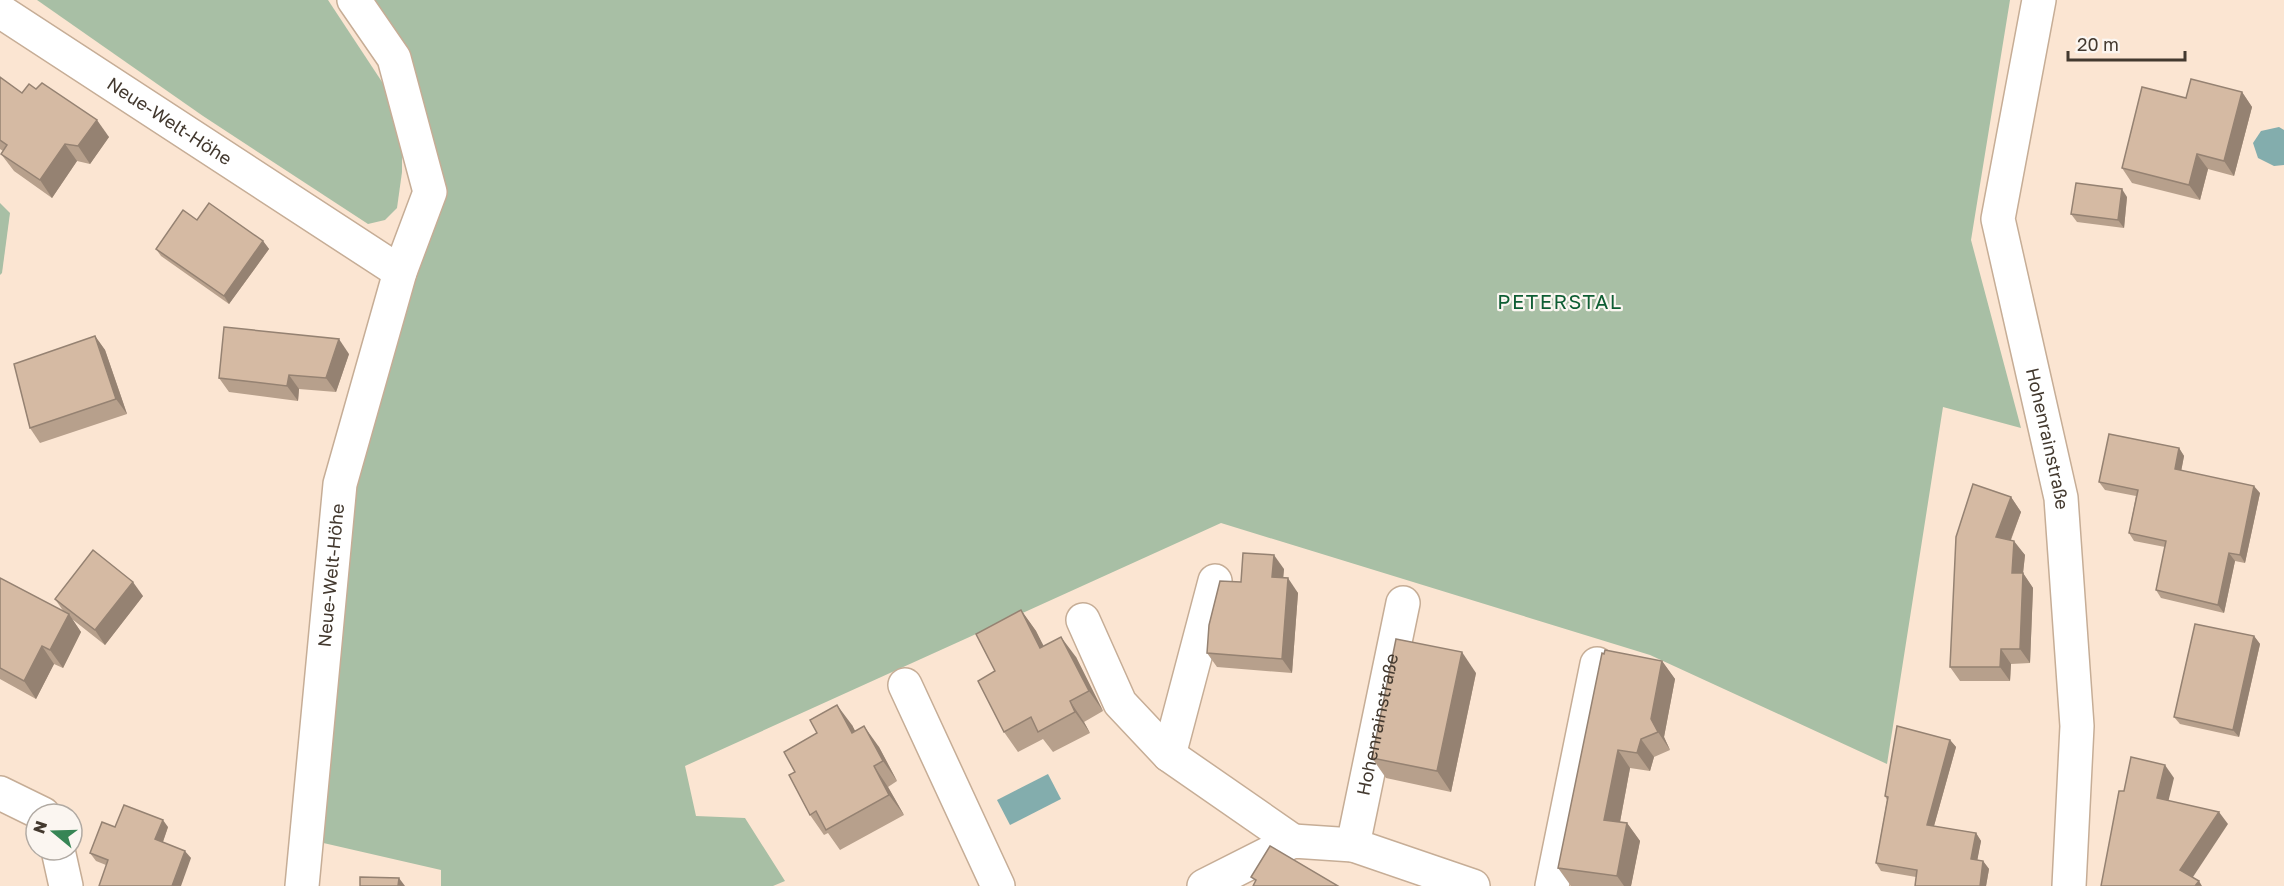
<svg xmlns="http://www.w3.org/2000/svg" width="2284" height="886" viewBox="0 0 2284 886" font-family="'Golos Text',sans-serif">
  <style>
    .green { fill: #a8bfa5 }
    .water { fill: #83adad }
    .lines { fill: none; stroke-linecap: round; stroke-linejoin: round }
    .minor-casing { stroke: #c6ad96; stroke-width: 36 }
    .minor { stroke: #fff; stroke-width: 33 }
    .wall { fill: #b7a08c }
    .shaded-wall { fill: #958272 }
    .building { fill: #d5baa3; stroke: #958272; stroke-width: 1.5 }
    .labels { text-anchor: middle; stroke-width: 4.5; stroke-linejoin: round; paint-order: stroke }
    .street-label { font-size: 18px; fill: #43392f; stroke: #fbf6f1 }
    .neighbourhood-label { font-size: 20px; letter-spacing: 1.5px; fill: #0e5d33; stroke: #fbf6f1 }
  </style>
  <rect width="100%" height="100%" fill="#fbe5d2"/>
  <!-- green -->
  <g class="green">
    <polygon points="37,0 328,0 390,94 402,137 402,172 397,208 385,220 368,224 203,116"/>
    <polygon points="354,0 2010,0 1971,240 2021,428 1943,407 1887,764 1650,655 1221,523 685,766 696,816 745,818 785,881 773,886 441,886 441,870 306,839 330,586 430,192"/>
    <polygon points="0,203 10,213 2,273 0,275"/>
  </g>
  <!-- water -->
  <g class="water">
    <polygon points="2279,127 2284,130 2284,165 2274,166 2258,158 2253,143 2261,131"/>
    <polygon points="1048,774 1061,799 1010,825 997,800"/>
  </g>
  <g class="lines">
    <defs>
      <g id="minor">
        <path id="s1" d="M2039,0L1998,219L2061,498L2077,726L2069,886"/>
        <path id="s2" d="M0,11L400,272"/>
        <polyline points="1083,620 1120,703 1169,755 1293,841"/>
        <polyline points="905,685 998,886"/>
        <polyline points="1169,755 1215,581"/>
        <polyline points="0,793 43,814"/>
        <path id="s3" d="M1353,845L1403,603"/>
        <polyline points="58,850 66,886"/>
        <path id="s4" d="M302,886L340,484L400,272L430,192L394,58L354,0"/>
        <polyline points="1204,886 1293,841 1353,845 1473,886"/>
        <polyline points="1552,886 1597,664"/>
      </g>
    </defs>
    <!-- minor casing -->
    <use href="#minor" class="minor-casing"/>
    <!-- minor -->
    <use href="#minor" class="minor"/>
  </g>
  <!-- wall -->
  <g class="wall">
    <polygon points="0,77 22,93 109,137 90,164 77,161 52,198 14,171 1,154 3,151 0,149"/>
    <polygon points="2242,92 2252,107 2234,176 2208,169 2200,200 2132,183 2122,168 2186,98"/>
    <polygon points="2127,197 2124,228 2077,222 2071,214"/>
    <polygon points="263,241 269,249 229,304 161,256 156,249"/>
    <polygon points="95,336 105,350 127,414 40,443 30,428"/>
    <polygon points="349,354 336,392 299,389 298,401 229,392 219,378"/>
    <polygon points="2179,448 2184,456 2181,471 2260,493 2245,563 2235,561 2224,613 2161,598 2156,590 2165,547 2134,541 2129,533 2136,496 2105,490 2099,482"/>
    <polygon points="2011,497 2021,512 2011,540 2025,555 2023,573 2033,588 2030,663 2011,664 2010,681 1960,681 1950,667"/>
    <polygon points="1284,569 1283,578 1298,593 1292,673 1217,667 1207,653 1241,582"/>
    <polygon points="0,578 64,612 55,599 143,596 105,645 72,619 81,632 63,668 54,664 36,699 0,679"/>
    <polygon points="1021,610 1036,631 1043,646 1076,657 1103,711 1084,722 1090,733 1053,752 1043,739 1018,752 1004,732 995,671"/>
    <polygon points="2254,636 2260,644 2239,737 2180,724 2174,717"/>
    <polygon points="1662,661 1675,679 1664,737 1670,750 1654,757 1650,771 1630,768 1620,822 1627,823 1640,841 1631,886 1571,886 1558,868"/>
    <polygon points="1476,673 1451,792 1386,778 1372,758"/>
    <polygon points="852,725 855,732 879,747 897,781 888,787 904,815 840,850 828,833 824,835 810,815 795,772"/>
    <polygon points="1950,740 1956,747 1934,826 1976,833 1981,841 1977,860 1983,861 1989,869 1986,886 1915,886 1916,877 1881,871 1876,863 1887,800 1885,796"/>
    <polygon points="115,827 168,827 163,842 191,858 106,865 96,861 90,853"/>
  </g>
  <!-- shaded-wall -->
  <g class="shaded-wall">
    <polygon points="2242,92 2252,107 2234,176 2224,161"/>
    <polygon points="97,120 109,137 90,164 78,146"/>
    <polygon points="65,144 77,161 52,198 40,180"/>
    <polygon points="2197,154 2208,169 2200,200 2189,185"/>
    <polygon points="2122,189 2127,197 2124,228 2118,220"/>
    <polygon points="263,241 269,249 229,304 224,296"/>
    <polygon points="95,336 105,350 127,414 116,399"/>
    <polygon points="339,339 349,354 336,392 326,378"/>
    <polygon points="289,375 299,389 298,401 287,386"/>
    <polygon points="2179,448 2184,456 2180,477 2175,469"/>
    <polygon points="2254,486 2260,493 2245,563 2240,555"/>
    <polygon points="2011,497 2021,512 2006,552 1996,537"/>
    <polygon points="2014,541 2025,555 2023,573 2033,588 2030,663 2020,649 2012,573"/>
    <polygon points="2229,553 2235,561 2224,613 2218,605"/>
    <polygon points="1274,555 1284,569 1282,591 1272,577"/>
    <polygon points="1288,578 1298,593 1292,673 1282,659"/>
    <polygon points="133,582 143,596 105,645 95,630"/>
    <polygon points="1021,610 1036,631 1055,668 1040,648"/>
    <polygon points="69,614 81,632 63,668 50,650"/>
    <polygon points="2254,636 2260,644 2239,737 2233,730"/>
    <polygon points="1061,637 1076,657 1103,711 1089,691"/>
    <polygon points="42,646 54,664 36,699 24,681"/>
    <polygon points="2001,649 2011,664 2010,681 2000,667"/>
    <polygon points="1462,652 1476,673 1451,792 1437,771"/>
    <polygon points="1662,661 1675,679 1664,737 1670,750 1658,732 1651,719"/>
    <polygon points="1070,701 1084,722 1090,733 1075,712"/>
    <polygon points="837,705 852,725 867,753 852,733"/>
    <polygon points="864,726 879,747 897,781 883,761"/>
    <polygon points="1641,739 1654,757 1650,771 1637,753"/>
    <polygon points="1950,740 1956,747 1932,833 1927,825"/>
    <polygon points="1618,750 1630,768 1617,838 1604,820"/>
    <polygon points="2165,765 2174,778 2166,811 2157,798"/>
    <polygon points="874,766 888,787 904,815 889,795"/>
    <polygon points="2219,812 2228,824 2189,883 2180,870"/>
    <polygon points="163,820 168,827 161,847 155,839"/>
    <polygon points="1627,823 1640,841 1631,886 1624,886 1617,876"/>
    <polygon points="1976,833 1981,841 1976,867 1971,859"/>
    <polygon points="185,851 191,858 181,886 172,886"/>
    <polygon points="1983,861 1989,869 1986,886 1980,886"/>
    <polygon points="399,878 405,886 398,886"/>
    <polygon points="2199,881 2202,886 2195,886"/>
  </g>
  <!-- building -->
  <g class="building">
    <polygon points="0,77 22,93 29,84 36,89 42,83 97,120 78,146 65,144 40,180 1,154 7,145 0,140"/>
    <polygon points="2191,79 2242,92 2224,161 2197,154 2189,185 2122,168 2142,87 2186,98"/>
    <polygon points="2076,183 2122,189 2118,220 2071,214"/>
    <polygon points="209,203 263,241 224,296 156,249 183,210 197,220"/>
    <polygon points="224,327 339,339 326,378 289,375 287,386 219,378"/>
    <polygon points="95,336 116,399 30,428 14,364"/>
    <polygon points="2109,434 2179,448 2175,469 2254,486 2240,555 2229,553 2218,605 2156,590 2166,541 2129,533 2138,490 2099,482"/>
    <polygon points="1973,484 2011,497 1996,537 2014,541 2012,573 2023,573 2020,649 2001,649 2000,667 1950,667 1956,537"/>
    <polygon points="93,550 133,582 95,630 55,599"/>
    <polygon points="1243,553 1274,555 1272,577 1288,578 1282,659 1207,653 1209,625 1220,581 1241,582"/>
    <polygon points="0,578 69,614 50,650 42,646 24,681 0,668"/>
    <polygon points="1021,610 1040,648 1061,637 1089,691 1070,701 1075,712 1038,732 1031,717 1004,732 978,681 995,671 976,634"/>
    <polygon points="2195,624 2254,636 2233,730 2174,717"/>
    <polygon points="1396,639 1462,652 1437,771 1372,758"/>
    <polygon points="1605,650 1662,661 1651,719 1658,732 1641,739 1637,753 1618,750 1604,820 1627,823 1617,876 1558,868 1602,653 1604,654"/>
    <polygon points="837,705 852,733 864,726 883,761 874,766 889,795 826,830 816,811 810,815 789,775 795,772 784,752 817,733 810,720"/>
    <polygon points="1897,726 1950,740 1927,825 1976,833 1971,859 1983,861 1980,886 1915,886 1917,870 1876,863 1888,797 1885,796"/>
    <polygon points="2131,757 2165,765 2157,798 2219,812 2180,870 2199,881 2195,886 2101,886 2119,791 2124,791"/>
    <polygon points="124,805 163,820 155,839 185,851 172,886 99,886 108,860 90,853 102,822 115,827"/>
    <polygon points="1270,846 1338,886 1253,886 1256,880 1251,877"/>
    <polygon points="360,877 399,878 398,886 360,886"/>
  </g>
  <g class="labels">
    <!-- street labels -->
    <g class="street-label">
      <text dy="6" stroke="none"><textPath href="#s2" startOffset="202">Neue-Welt-Höhe</textPath></text>
      <text dy="6" stroke="none"><textPath href="#s1" startOffset="448">Hohenrainstraße</textPath></text>
      <text dy="6" stroke="none"><textPath href="#s4" startOffset="312">Neue-Welt-Höhe</textPath></text>
      <text dy="6" stroke="none"><textPath href="#s3" startOffset="123">Hohenrainstraße</textPath></text>
    </g>
    <!-- neighbourhood labels -->
    <g class="neighbourhood-label">
      <text x="1560" y="309">PETERSTAL</text>
    </g>
  </g>
  <!-- north arrow -->
  <g transform="translate(54 832) rotate(289)"><circle r="28" fill="#fbf6f1" stroke="#b1aaa3" stroke-width="1.5"/>
  <path d="M0-4.5L10 22L0 15L-10 22Z" fill="#378555"/>
  <text y="-9" font-size="16" font-weight="bold" text-anchor="middle" fill="#43392f">N</text>
  </g>
  <!-- scale -->
  <path d="M2068 51v9h117v-9" fill="none" stroke="#43392f" stroke-width="3"/>
  <text x="2077" y="51" font-size="18" fill="#43392f" stroke="#fbf6f1" stroke-width="4.5" paint-order="stroke">20 m</text>
</svg>
